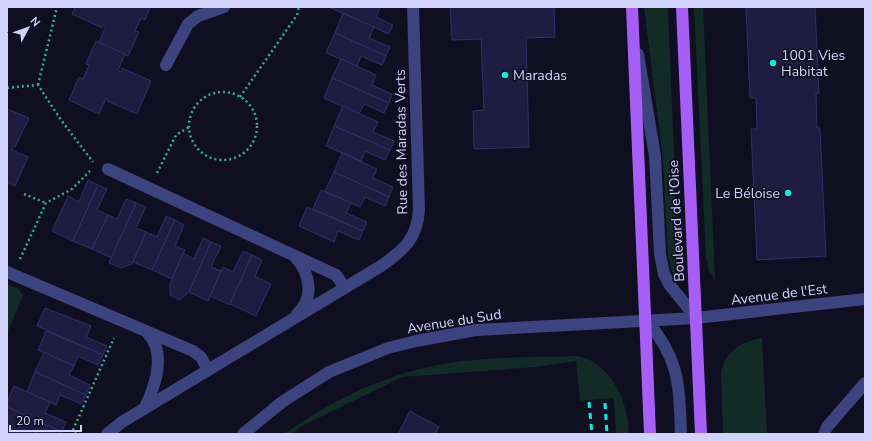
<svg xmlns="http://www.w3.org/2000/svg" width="872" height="441" viewBox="0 0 872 441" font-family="'Nunito Sans',sans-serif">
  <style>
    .green { fill: #122b26 }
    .building { fill: #1e1c41; stroke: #322f6c }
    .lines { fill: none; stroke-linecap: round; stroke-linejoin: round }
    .path { stroke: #34ae94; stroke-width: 2.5; stroke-dasharray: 2 3; stroke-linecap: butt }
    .minor { stroke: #3c437e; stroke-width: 12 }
    .major { stroke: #a75ef7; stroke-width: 12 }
    .rail { stroke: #0ceee3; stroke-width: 3; stroke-dasharray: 6 5; stroke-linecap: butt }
    .poi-dot { fill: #0ceee3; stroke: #0f0f21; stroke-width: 1.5 }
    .labels { text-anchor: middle; stroke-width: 3.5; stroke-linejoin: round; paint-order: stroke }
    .poi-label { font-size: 14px; fill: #d1d3fd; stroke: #0f0f21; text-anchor: start }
    .street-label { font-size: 14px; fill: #d1d3fd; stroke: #0f0f21 }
  </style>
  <rect width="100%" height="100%" fill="#0f0f21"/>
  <!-- green -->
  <g class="green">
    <polygon points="644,7 668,7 678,255 678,264 675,273 672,272 668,255 663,160"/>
    <polygon points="694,7 703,7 715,279 709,271 706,257"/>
    <polygon points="8,285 18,288 23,296 7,333"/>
    <path d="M762,338L767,434H723L721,372C726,350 741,342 762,338Z"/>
    <path d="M577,356C583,358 590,359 595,363C618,379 628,407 629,434H616L614,398L580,401L576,361L536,367L402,377L300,427L293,434H284C331,401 381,376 438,365C483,356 531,358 577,356Z"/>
  </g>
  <!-- building -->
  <g class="building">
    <polygon points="75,7 150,7 145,20 141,18 135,31 139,32 128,56 99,43 106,26 103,25 102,28 72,14"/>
    <polygon points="329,7 380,7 376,17 393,25 389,34"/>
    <polygon points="450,7 554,7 555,37 526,38 529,147 474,149 473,111 484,110 481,39 452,40"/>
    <polygon points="746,7 815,7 819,93 816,93 817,128 820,128 826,256 757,260 751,129 757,129 756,98 750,98"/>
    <polygon points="343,13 374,27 369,38 390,47 386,56 335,33"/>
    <polygon points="335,33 386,56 382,65 361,56 357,66 326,53"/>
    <polygon points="96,41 125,54 118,70 121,72 122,68 151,81 137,114 107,101 108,99 106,98 99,114 69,100 79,77 83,79 89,65 86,64"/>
    <polygon points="341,59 376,75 372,85 392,94 389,103 332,78"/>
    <polygon points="332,78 389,103 384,113 364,104 359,114 324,98"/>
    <polygon points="343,106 378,122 373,132 394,141 390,150 334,126"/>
    <polygon points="7,109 29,118 15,147 13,146 12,150 28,157 15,186 7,182"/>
    <polygon points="334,126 390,150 385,160 365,151 361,161 326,146"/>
    <polygon points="342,153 377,169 373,178 393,187 389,197 334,172"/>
    <polygon points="334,172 389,197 385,206 365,197 360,207 325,191"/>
    <polygon points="88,180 98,185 73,241 52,231 68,196 79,202"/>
    <polygon points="98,185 107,189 97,210 108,215 92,249 73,241"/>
    <polygon points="321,190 351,203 346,213 367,222 363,231 313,209"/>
    <polygon points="126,199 136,203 112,258 92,249 108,215 117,219"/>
    <polygon points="136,203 146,207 136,228 146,232 132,264 121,268 109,263"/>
    <polygon points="307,207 363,231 359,240 338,231 334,242 299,226"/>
    <polygon points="166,216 175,220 152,270 133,262 146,232 157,237"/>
    <polygon points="175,220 184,225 175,246 185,250 172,279 152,270"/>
    <polygon points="203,238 211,242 189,292 180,300 170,295 170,284 183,253 194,259"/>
    <polygon points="211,242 221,246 211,267 221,271 208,301 189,292"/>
    <polygon points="243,251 252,255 230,305 210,296 223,267 233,272"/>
    <polygon points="252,255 262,260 255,276 271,284 256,316 230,304"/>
    <polygon points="45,308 91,326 86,337 107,346 103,355 37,326"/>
    <polygon points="46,331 103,355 98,365 78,356 74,366 38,350"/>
    <polygon points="44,352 74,366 69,375 90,385 86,395 35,372"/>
    <polygon points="35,372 86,395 81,404 60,395 56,405 27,392"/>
    <polygon points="14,386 50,402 45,413 66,422 62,432 7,407 7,402"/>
    <polygon points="7,407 62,432 61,434 40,434 36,432 35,434 13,434 7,431"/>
    <polygon points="410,411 439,427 435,434 398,434"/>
  </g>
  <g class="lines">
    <!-- path -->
    <g class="path">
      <polyline points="38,85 57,7"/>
      <polyline points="7,88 38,85 61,120 93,162"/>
      <circle cx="223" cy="126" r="34"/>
      <polyline points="240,97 297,15 299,7"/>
      <polyline points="157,173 176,135 189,127"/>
      <polyline points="24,194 46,203"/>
      <polyline points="20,259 46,203 72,189 90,171"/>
      <polyline points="76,434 73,430 114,338"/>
    </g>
    <!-- minor -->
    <g class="minor">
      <polyline points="638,54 655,156 660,254 664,274 669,284 696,318"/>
      <polyline points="166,65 188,24 198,16 224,7"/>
      <polyline points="108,169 336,275 345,288"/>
      <path d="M295,257C310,273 315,298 297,314"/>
      <polyline points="7,272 193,351 201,357 208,370"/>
      <path d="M646,320C680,359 679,385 681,434"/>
      <path d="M144,409C155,387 167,353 147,332"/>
      <path d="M107,434L122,422L381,266C404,250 417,239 419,210L413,7"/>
      <polyline points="243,434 282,402 329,372 388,348 416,341 476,330 696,318 865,299"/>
      <polyline points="824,434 827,427 865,383"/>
    </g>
    <!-- major -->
    <g class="major">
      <polyline points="632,7 650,434"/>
      <polyline points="682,7 701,434"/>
    </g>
    <!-- rail -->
    <g class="rail">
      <polyline points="589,402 592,434"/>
      <polyline points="605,403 607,434"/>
    </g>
  </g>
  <!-- markers -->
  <g class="poi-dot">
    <circle cx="773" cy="63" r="4"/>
    <circle cx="505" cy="75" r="4"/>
    <circle cx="788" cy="193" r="4"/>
  </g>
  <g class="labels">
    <!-- poi labels -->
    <g class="poi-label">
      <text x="781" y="60">1001 Vies<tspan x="781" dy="16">Habitat</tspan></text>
      <text x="513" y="80">Maradas</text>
      <text x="780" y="198" text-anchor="end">Le Béloise</text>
    </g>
    <!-- street labels -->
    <g class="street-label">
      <text transform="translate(401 142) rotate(-91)" y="5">Rue des Maradas Verts</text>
      <text transform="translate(676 221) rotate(-93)" y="5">Boulevard de l'Oise</text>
      <text transform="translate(779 294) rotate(-7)" y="5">Avenue de l'Est</text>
      <text transform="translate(454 321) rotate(-9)" y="5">Avenue du Sud</text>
    </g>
  </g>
  <!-- border -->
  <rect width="872" height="441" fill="none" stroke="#d1d3fd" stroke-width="16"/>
  <!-- north arrow -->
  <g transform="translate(28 28) rotate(49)" stroke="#0f0f21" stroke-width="3" paint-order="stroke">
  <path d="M0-3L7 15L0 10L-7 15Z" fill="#d1d3fd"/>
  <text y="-6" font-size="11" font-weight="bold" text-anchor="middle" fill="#d1d3fd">N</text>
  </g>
  <!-- scale -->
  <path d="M10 425v6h71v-6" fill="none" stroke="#d1d3fd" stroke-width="2"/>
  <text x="16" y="425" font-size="12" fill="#d1d3fd" stroke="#0f0f21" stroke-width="3" paint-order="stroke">20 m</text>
</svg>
